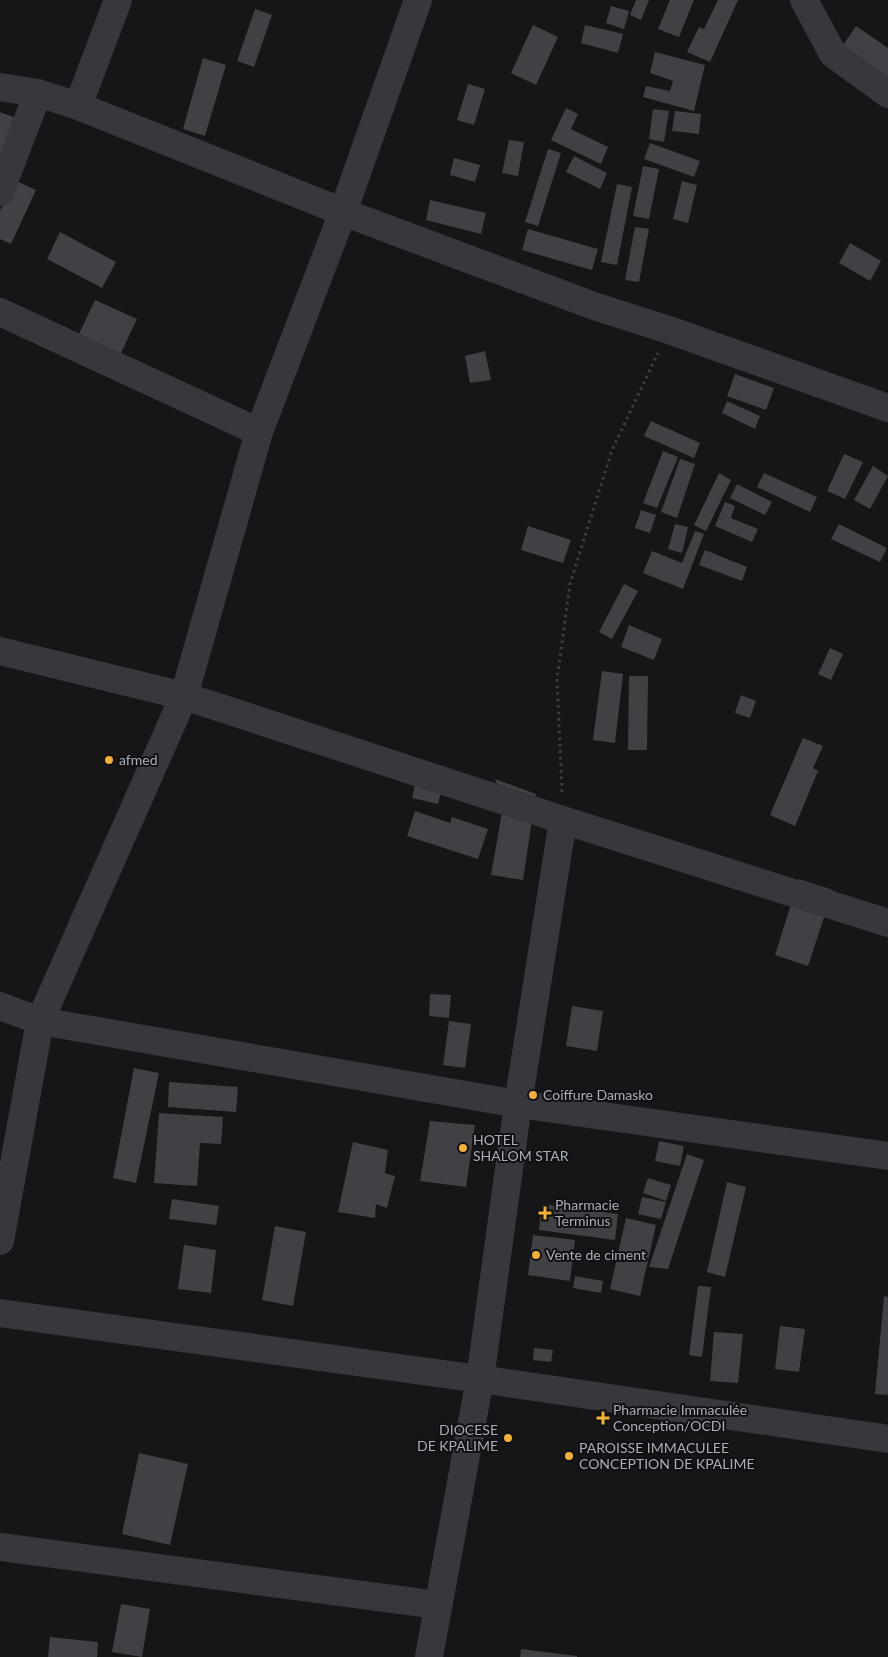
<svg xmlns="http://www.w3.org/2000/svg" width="888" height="1657" viewBox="0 0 888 1657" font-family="Lato,sans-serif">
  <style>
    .building { fill: #404145 }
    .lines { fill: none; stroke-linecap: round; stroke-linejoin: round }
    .path { stroke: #3d3f44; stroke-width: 3; stroke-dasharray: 2.5 4; stroke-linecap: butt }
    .minor { stroke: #37383d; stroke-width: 28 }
    .poi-dot { fill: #f2b134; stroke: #111113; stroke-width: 2 }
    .labels { text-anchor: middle; stroke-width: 4; stroke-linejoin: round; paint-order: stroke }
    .poi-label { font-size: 14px; fill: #a8adb8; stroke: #111113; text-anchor: start }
  </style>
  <rect width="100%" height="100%" fill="#161618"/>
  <!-- building -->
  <g class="building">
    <polygon points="636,0 649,0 641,20 630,15"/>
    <polygon points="670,0 694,0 679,37 658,29"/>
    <polygon points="718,0 738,0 710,62 687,52 699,27 704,29"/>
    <polygon points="611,6 629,11 624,29 606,23"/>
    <polygon points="255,9 272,15 254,67 237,61"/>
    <polygon points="533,25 558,37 536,85 511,73"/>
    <polygon points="585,25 623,34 618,53 581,43"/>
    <polygon points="856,26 888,48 888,84 839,51"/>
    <polygon points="655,52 705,65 694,111 643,97 646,86 670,91 673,81 650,73"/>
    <polygon points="203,58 226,65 205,136 183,129"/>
    <polygon points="468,84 485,89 474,125 457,120"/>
    <polygon points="566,108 578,114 571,129 608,147 601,164 551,140"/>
    <polygon points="653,109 669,111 664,142 649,139"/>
    <polygon points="675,111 701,114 699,134 672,131"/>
    <polygon points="0,112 24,121 0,160"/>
    <polygon points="509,140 524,142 518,176 502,173"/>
    <polygon points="650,143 700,161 694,177 644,159"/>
    <polygon points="548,149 561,153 538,226 525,222"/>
    <polygon points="574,156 607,173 600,189 566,172"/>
    <polygon points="454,158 480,165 475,182 450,175"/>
    <polygon points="643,166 659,169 649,219 633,216"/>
    <polygon points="14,180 36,190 11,244 0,239 0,211"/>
    <polygon points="682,181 697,185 688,223 673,219"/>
    <polygon points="617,184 632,187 617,265 601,262"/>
    <polygon points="430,200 486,213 481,234 426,220"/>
    <polygon points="635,227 649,229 639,282 625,280"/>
    <polygon points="528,229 598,249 592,270 522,250"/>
    <polygon points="60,232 116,262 102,288 47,259"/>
    <polygon points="850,243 881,261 870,281 839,263"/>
    <polygon points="95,300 137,319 120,355 78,336"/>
    <polygon points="485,351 491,380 470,383 465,356"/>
    <polygon points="735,374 774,388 766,410 727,396"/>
    <polygon points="727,401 760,416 755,429 722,413"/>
    <polygon points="651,421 700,443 694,458 644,436"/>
    <polygon points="663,451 678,457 657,508 643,503"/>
    <polygon points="844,454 863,462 845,499 827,491"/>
    <polygon points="680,459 695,464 677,518 661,512"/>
    <polygon points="873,466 888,476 870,509 854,500"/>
    <polygon points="719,473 731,480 706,531 694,525"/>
    <polygon points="764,473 817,497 810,512 757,487"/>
    <polygon points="737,484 772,502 765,515 730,498"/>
    <polygon points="725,502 735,506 731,518 758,529 752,542 715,526"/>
    <polygon points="641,510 656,515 650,533 635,528"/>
    <polygon points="675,524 688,527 682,553 668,549"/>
    <polygon points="839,524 887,548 880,562 831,539"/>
    <polygon points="528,526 571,540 563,563 521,550"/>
    <polygon points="695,531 704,534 683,589 643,573 652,551 682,563"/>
    <polygon points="705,550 747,567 742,581 699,565"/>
    <polygon points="624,584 638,591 612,639 599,632"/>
    <polygon points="629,625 662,639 654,660 621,647"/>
    <polygon points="830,648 843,654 831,680 818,674"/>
    <polygon points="602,671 623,674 615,743 593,740"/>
    <polygon points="629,676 648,676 647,750 628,750"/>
    <polygon points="741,695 756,701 750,718 735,713"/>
    <polygon points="803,738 823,746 813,768 818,771 795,826 770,815"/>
    <polygon points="420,765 446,771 438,804 412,798"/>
    <polygon points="495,779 536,794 523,880 491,875 504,801"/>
    <polygon points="415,811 450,823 452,817 488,829 478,859 407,836"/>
    <polygon points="799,879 833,890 808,966 775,955"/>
    <polygon points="430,994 451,995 449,1018 429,1016"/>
    <polygon points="572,1006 603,1011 597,1051 566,1046"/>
    <polygon points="449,1021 471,1024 465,1068 443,1065"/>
    <polygon points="134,1068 159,1073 136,1183 113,1178"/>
    <polygon points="169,1082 238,1087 236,1112 168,1107"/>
    <polygon points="159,1113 223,1117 221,1144 200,1143 197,1186 154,1183"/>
    <polygon points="430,1121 475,1125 466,1187 420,1181"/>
    <polygon points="659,1141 684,1146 680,1166 655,1161"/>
    <polygon points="353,1142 388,1150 385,1173 395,1176 387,1208 376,1204 375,1218 338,1212"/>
    <polygon points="687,1154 704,1160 668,1269 649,1267"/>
    <polygon points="648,1178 671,1185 666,1201 643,1193"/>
    <polygon points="727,1182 746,1187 725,1277 707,1272"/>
    <polygon points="642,1197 666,1202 661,1219 638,1214"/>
    <polygon points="172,1199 219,1206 216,1225 169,1219"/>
    <polygon points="542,1204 618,1214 615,1240 539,1230"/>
    <polygon points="626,1218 656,1225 640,1296 610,1289"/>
    <polygon points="275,1226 306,1232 293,1306 262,1300"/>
    <polygon points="533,1235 575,1240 570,1281 528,1275"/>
    <polygon points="184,1245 216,1250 211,1293 178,1289"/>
    <polygon points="575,1276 603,1281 601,1293 573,1288"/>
    <polygon points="698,1286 711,1287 702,1357 689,1355"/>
    <polygon points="884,1296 888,1297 888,1395 875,1394"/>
    <polygon points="780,1326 805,1329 799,1372 775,1369"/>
    <polygon points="714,1332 743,1334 738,1383 710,1381"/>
    <polygon points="534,1348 553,1350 551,1362 533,1360"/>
    <polygon points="139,1453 188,1464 170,1545 122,1534"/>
    <polygon points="121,1604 150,1609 142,1657 112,1652"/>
    <polygon points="50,1637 98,1642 97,1657 48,1657"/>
    <polygon points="521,1649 577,1656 577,1657 520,1657"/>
  </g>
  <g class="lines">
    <!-- path -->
    <polyline class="path" points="562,792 557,679 570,584 612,450 658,353"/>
    <!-- minor -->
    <g class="minor">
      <polyline points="804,0 833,54 888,94"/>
      <polyline points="0,87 38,93 78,106 343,212 594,306 669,330 888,408"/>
      <polyline points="78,106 118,0"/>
      <polyline points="0,192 38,93"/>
      <polyline points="0,312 259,432"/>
      <polyline points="0,651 184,696 563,820 888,923"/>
      <polyline points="0,1006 40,1021 518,1104 888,1156"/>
      <polyline points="0,1241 40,1021 184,696 259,432 343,212 418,0"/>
      <polyline points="0,1313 480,1379 888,1439"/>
      <polyline points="0,1547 438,1605"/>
      <polyline points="429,1657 480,1379 518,1104 563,820"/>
    </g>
  </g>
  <!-- markers -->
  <g class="poi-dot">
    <circle cx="109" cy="760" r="5"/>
    <circle cx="533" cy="1095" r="5"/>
    <circle cx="463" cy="1148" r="5"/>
    <path d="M542.5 1205.5h5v5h5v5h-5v5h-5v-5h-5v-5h5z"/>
    <circle cx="536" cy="1255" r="5"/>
    <path d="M600.5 1410.5h5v5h5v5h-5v5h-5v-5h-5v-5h5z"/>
    <circle cx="508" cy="1438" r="5"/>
    <circle cx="569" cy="1456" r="5"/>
  </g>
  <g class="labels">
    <!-- poi labels -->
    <g class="poi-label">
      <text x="119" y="765">afmed</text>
      <text x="543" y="1100">Coiffure Damasko</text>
      <text x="473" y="1145">HOTEL<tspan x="473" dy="16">SHALOM STAR</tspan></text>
      <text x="555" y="1210">Pharmacie<tspan x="555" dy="16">Terminus</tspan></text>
      <text x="546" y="1260">Vente de ciment</text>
      <text x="613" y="1415">Pharmacie Immaculée<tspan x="613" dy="16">Conception/OCDI</tspan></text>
      <text x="498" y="1435" text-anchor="end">DIOCESE<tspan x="498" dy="16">DE KPALIME</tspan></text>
      <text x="579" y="1453">PAROISSE IMMACULEE<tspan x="579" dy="16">CONCEPTION DE KPALIME</tspan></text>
    </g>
  </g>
</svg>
